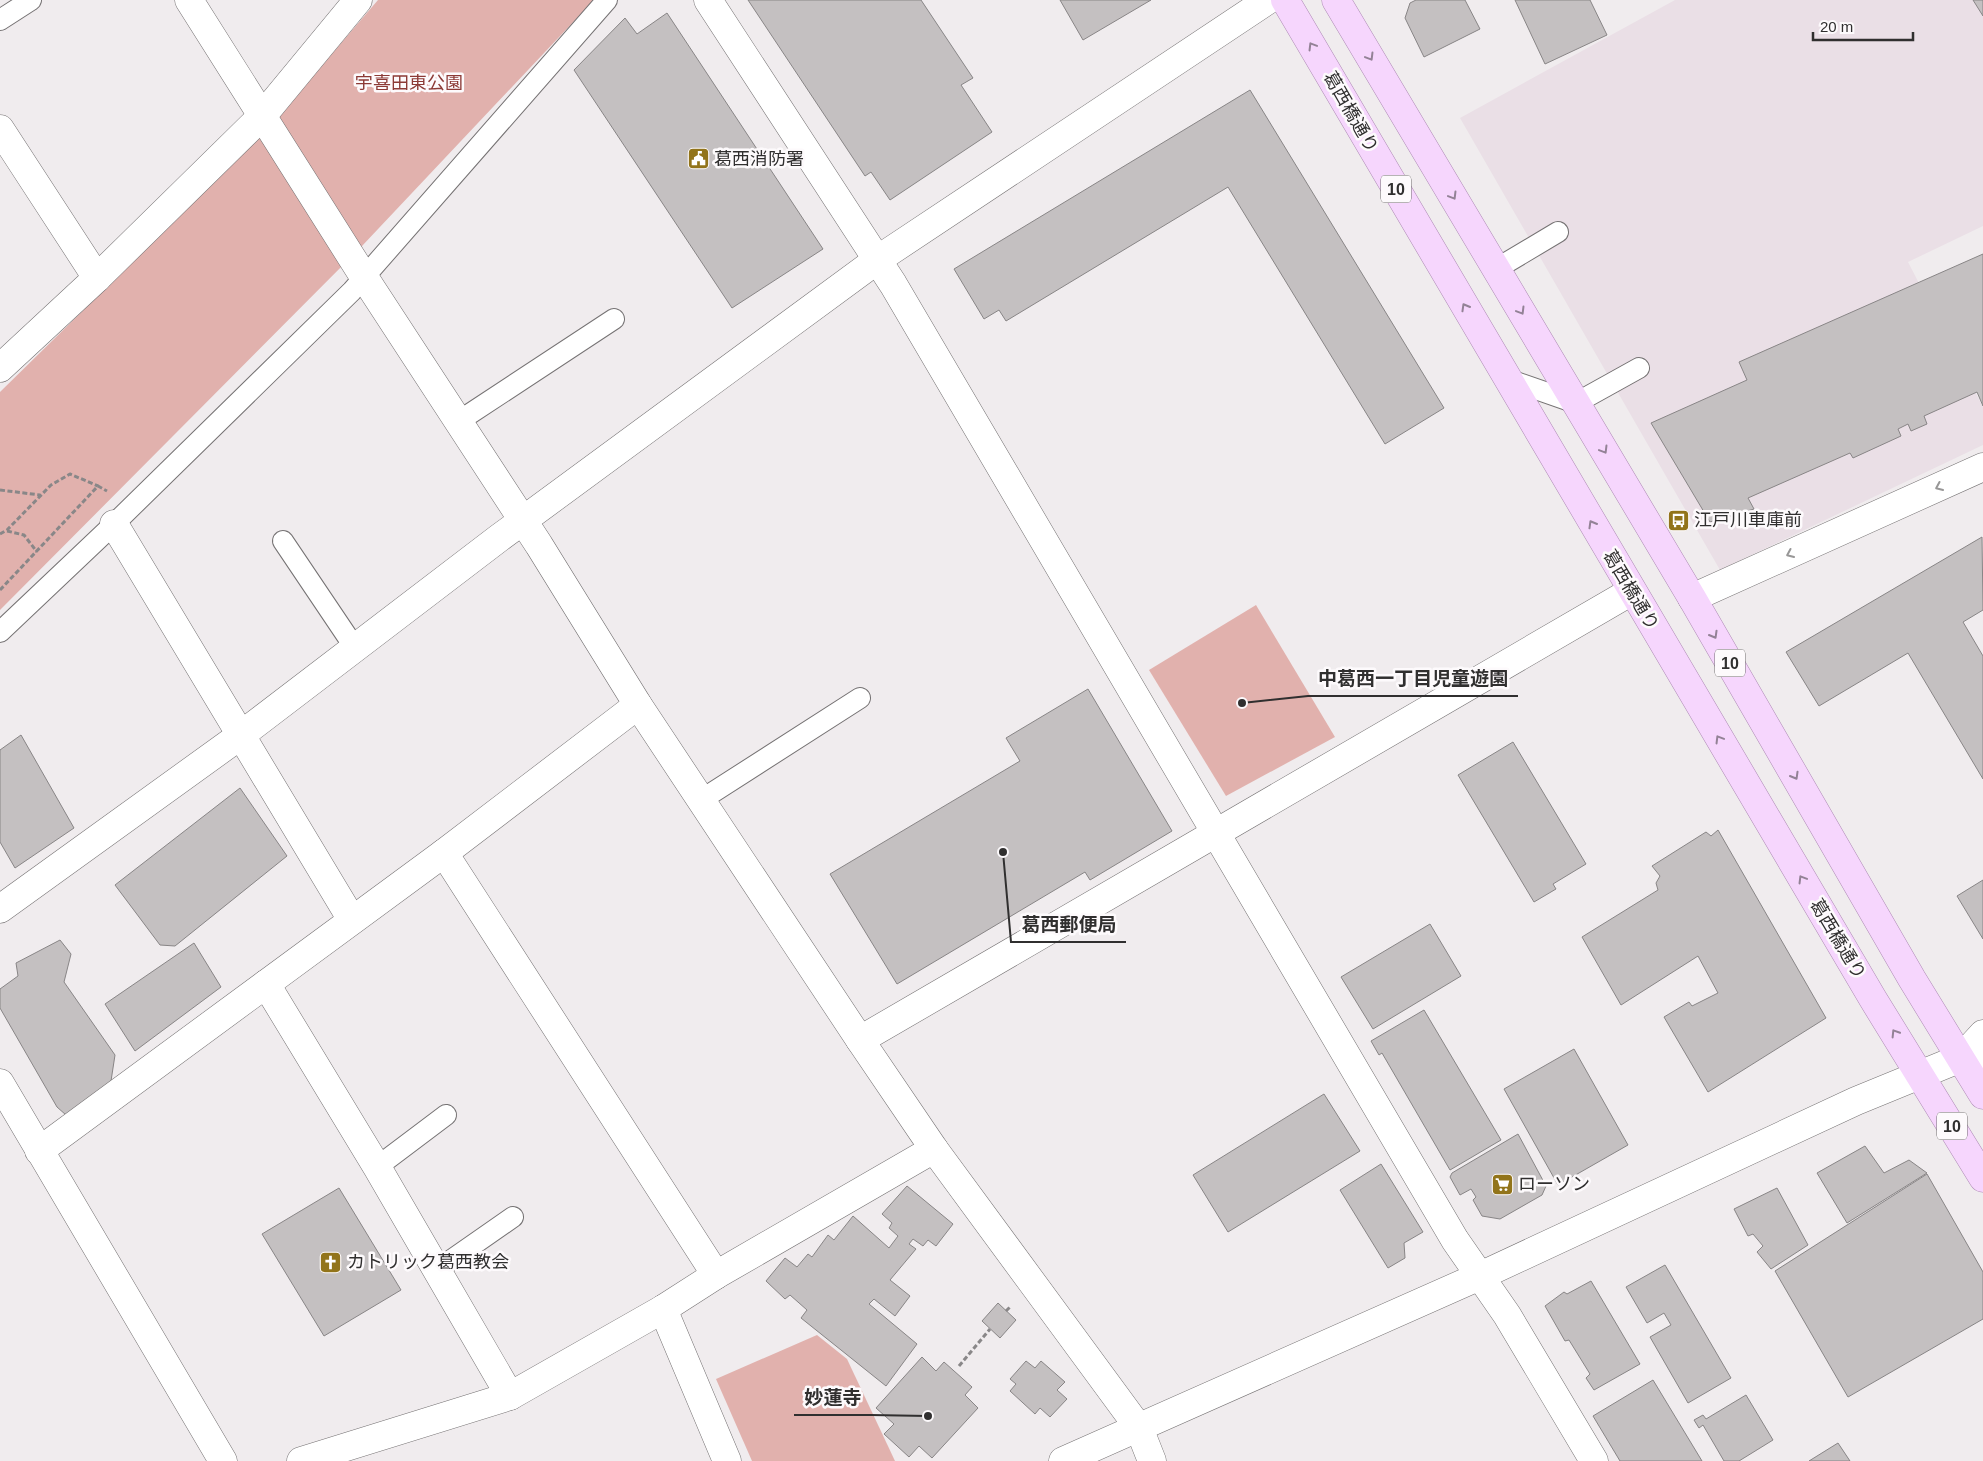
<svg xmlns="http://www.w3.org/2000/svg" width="1983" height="1461" viewBox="0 0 1983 1461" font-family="Helvetica,'Noto Sans JP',sans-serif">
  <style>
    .built { fill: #eadfe6 }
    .green { fill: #e1b1ad }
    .building { fill: #c4c0c1; stroke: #888586 }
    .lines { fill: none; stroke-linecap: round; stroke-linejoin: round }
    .service-casing { stroke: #757273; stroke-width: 22 }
    .minor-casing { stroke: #757273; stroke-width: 29 }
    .tertiary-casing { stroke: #757273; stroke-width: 29 }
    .primary-casing { stroke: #ad8ab4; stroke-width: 29 }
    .path { stroke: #898788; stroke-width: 3; stroke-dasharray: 5 2.5; stroke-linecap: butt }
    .service { stroke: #fff; stroke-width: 20 }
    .minor { stroke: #fff; stroke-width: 28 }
    .tertiary { stroke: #fff; stroke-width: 28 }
    .primary { stroke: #f6d6fd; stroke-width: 28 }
    .oneway { stroke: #938296 }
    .oneway2 { stroke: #989797 }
    .labels { text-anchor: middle; stroke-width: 5; stroke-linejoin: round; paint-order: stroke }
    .shield { fill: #fdfafc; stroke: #6e6c6c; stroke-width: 1 }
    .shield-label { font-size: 16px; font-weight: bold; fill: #302f2f }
    .park-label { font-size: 18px; fill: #8c3a36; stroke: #fdfafc }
    .street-label { font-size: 18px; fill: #302f2f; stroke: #fdfafc }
    .poi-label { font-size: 18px; fill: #302f2f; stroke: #fdfafc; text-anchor: start }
    .leader { fill: none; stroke: #302f2f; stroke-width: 2 }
    .callout-dot { fill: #302f2f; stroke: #fdfafc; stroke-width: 2 }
    .callout-label { font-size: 19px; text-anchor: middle; font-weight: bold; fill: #302f2f; stroke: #fdfafc; stroke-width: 5; stroke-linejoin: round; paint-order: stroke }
  </style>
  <rect width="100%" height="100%" fill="#f0ecee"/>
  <!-- built -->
  <polygon class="built" points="1675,0 1983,0 1983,226 1908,262 1983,407 1983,445 1720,570 1460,118"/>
  <!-- green -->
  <g class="green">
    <polygon points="378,0 594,0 362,246 0,610 0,392 264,133"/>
    <polygon points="1256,605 1335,737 1226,796 1149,670"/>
    <polygon points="817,1335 847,1359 895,1461 752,1461 716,1379"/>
  </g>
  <!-- building -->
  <g class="building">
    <polygon points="748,0 921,0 973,78 961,85 992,132 890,200 871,172 865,176"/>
    <polygon points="1060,0 1151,0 1083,40"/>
    <polygon points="1416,0 1465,0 1480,29 1424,57 1405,18 1410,3"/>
    <polygon points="1515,0 1590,0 1607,35 1545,64"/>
    <polygon points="1973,0 1983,0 1983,16"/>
    <polygon points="667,13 823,249 732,308 574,70 625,18 637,34"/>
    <polygon points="1250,90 1444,408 1385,444 1228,187 1006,321 999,310 984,319 954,269"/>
    <polygon points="1983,254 1983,406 1977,392 1924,416 1927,424 1911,431 1908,424 1898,429 1901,436 1853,458 1850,453 1748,498 1754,509 1710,522 1651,423 1747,380 1739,362"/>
    <polygon points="1982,537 1983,610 1963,622 1983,656 1983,779 1908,653 1819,706 1786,652"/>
    <polygon points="1088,689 1172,831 1090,880 1085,872 897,984 830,874 1020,761 1006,738"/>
    <polygon points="21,735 74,828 15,868 0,842 0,750"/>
    <polygon points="1513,742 1586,864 1553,884 1556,889 1534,902 1458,775"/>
    <polygon points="240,788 287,856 175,946 160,945 115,885"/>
    <polygon points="1718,830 1826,1018 1708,1092 1664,1017 1689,1002 1692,1006 1718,993 1698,956 1621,1005 1582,937 1658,890 1656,883 1660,876 1652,866 1706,832 1711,836"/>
    <polygon points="1983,880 1983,939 1957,896"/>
    <polygon points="1430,924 1461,976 1373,1029 1341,977"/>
    <polygon points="60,940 71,954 64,982 115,1055 111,1081 66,1115 57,1107 0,1008 0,989 18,976 16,963"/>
    <polygon points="194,943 221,987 135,1051 105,1004"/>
    <polygon points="1424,1010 1501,1140 1450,1170 1382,1053 1379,1055 1371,1041"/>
    <polygon points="1574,1049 1628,1145 1558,1185 1504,1089"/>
    <polygon points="1324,1094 1360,1151 1228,1232 1193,1175"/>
    <polygon points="1518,1134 1546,1186 1542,1195 1500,1219 1482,1216 1473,1200 1476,1197 1471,1189 1460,1195 1450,1177 1452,1173"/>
    <polygon points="1865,1146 1884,1173 1909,1160 1927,1173 1847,1223 1817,1173"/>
    <polygon points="1381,1164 1423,1232 1404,1243 1405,1258 1388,1268 1340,1190"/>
    <polygon points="1927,1174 1983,1272 1983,1319 1848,1397 1775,1271"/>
    <polygon points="907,1186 953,1224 936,1246 928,1240 923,1246 913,1239 909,1244 916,1249 890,1280 910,1296 895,1316 874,1299 869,1304 917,1344 886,1386 801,1318 807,1310 790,1295 785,1299 766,1281 785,1258 797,1267 808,1254 812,1257 828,1235 834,1240 853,1216 889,1248 898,1236 889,1228 892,1223 882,1214"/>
    <polygon points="339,1188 401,1290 324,1336 262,1234"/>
    <polygon points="1777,1188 1808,1245 1771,1269 1757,1252 1763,1246 1753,1234 1748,1236 1734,1209"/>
    <polygon points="1665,1265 1731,1378 1688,1403 1650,1337 1671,1325 1664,1313 1647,1323 1626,1287"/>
    <polygon points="1591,1281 1640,1364 1594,1390 1586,1378 1590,1374 1569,1340 1565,1341 1545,1306 1564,1292 1567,1294"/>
    <polygon points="998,1303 1016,1320 1000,1338 982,1321"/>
    <polygon points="922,1357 936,1371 944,1362 972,1387 965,1395 978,1408 932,1458 919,1446 909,1457 884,1434 894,1424 876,1408"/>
    <polygon points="1026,1361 1035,1368 1041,1361 1065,1382 1057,1390 1067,1399 1050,1417 1040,1408 1035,1414 1010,1391 1016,1384 1010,1379"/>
    <polygon points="1653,1380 1702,1461 1620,1461 1593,1416"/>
    <polygon points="1746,1395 1773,1440 1739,1461 1724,1461 1703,1425 1699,1428 1694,1420 1703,1415 1706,1419"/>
    <polygon points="1838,1443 1850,1461 1809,1461"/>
  </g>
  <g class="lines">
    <defs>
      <g id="service">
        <polyline points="0,20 31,0"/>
        <polyline points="1496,269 1558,232"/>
        <polyline points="1507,379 1576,403 1639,368"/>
        <polyline points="459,421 614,319"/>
        <polyline points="283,541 355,648"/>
        <polyline points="0,632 114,524 352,291 607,0"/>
        <polyline points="701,800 860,698"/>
        <polyline points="377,1167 446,1115"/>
        <polyline points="437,1270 513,1217"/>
      </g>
      <g id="minor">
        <polyline points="189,0 364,277 539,545 638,705 860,1040 934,1149 1139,1428 1152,1461"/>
        <polyline points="708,0 893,284 1455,1240 1507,1315 1594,1461"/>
        <polyline points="0,129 97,278"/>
        <polyline points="0,368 97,278 263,115 358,0"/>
        <polyline points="114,524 352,920"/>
        <polyline points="1692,598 1983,467"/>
        <polyline points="444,853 716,1275"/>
        <polyline points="0,909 241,735 499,538 877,260 1268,0"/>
        <polyline points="266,984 377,1167 510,1396"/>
        <polyline points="860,1040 1632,591"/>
        <polyline points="39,1151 444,853 638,705"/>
        <polyline points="663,1309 727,1461"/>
        <polyline points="301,1461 510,1396 663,1309 716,1275 934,1149"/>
      </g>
      <g id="tertiary">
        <polyline points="1961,1058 1983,1034"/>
        <polyline points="0,1083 223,1461"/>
        <polyline points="1063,1461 1480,1276 1856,1101 1961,1058 1983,1058"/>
      </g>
      <g id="primary">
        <polyline points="1285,0 1873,999 1983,1178"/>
        <polyline points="1336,0 1692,598 1912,979 1983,1095"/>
      </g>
    </defs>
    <!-- service casing -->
    <use href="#service" class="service-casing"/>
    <!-- minor casing -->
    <use href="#minor" class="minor-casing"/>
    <!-- tertiary casing -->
    <use href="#tertiary" class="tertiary-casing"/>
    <!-- primary casing -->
    <use href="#primary" class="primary-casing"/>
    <!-- path -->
    <g class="path">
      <polyline points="0,490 40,495"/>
      <polyline points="7,531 24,535 37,552"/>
      <polyline points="0,534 7,530 51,485 70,474 98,486"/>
      <polyline points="0,590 98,486 107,491"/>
      <polyline points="1006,1311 1011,1306"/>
      <polyline points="959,1366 990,1329"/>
    </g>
    <!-- service -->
    <use href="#service" class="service"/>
    <!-- minor -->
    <use href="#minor" class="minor"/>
    <!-- tertiary -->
    <use href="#tertiary" class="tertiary"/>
    <!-- primary -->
    <use href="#primary" class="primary"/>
  </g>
  <!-- one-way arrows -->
  <defs><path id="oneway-chevron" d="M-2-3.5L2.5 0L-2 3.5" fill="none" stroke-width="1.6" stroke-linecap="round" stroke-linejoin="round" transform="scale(1.25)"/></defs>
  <g class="oneway">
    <use href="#oneway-chevron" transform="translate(1312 46) rotate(-121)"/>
    <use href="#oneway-chevron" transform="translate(1370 57) rotate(59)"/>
    <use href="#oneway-chevron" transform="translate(1453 196) rotate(59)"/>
    <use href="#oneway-chevron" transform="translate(1465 307) rotate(-120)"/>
    <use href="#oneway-chevron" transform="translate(1521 311) rotate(59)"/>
    <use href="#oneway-chevron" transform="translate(1604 450) rotate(59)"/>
    <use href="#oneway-chevron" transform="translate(1592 524) rotate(-120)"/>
    <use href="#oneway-chevron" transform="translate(1714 635) rotate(60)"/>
    <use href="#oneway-chevron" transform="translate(1719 739) rotate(-121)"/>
    <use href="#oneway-chevron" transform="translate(1795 776) rotate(60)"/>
    <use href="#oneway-chevron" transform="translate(1802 879) rotate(-121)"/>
    <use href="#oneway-chevron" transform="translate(1895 1033) rotate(-122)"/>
  </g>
  <g class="oneway2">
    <use href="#oneway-chevron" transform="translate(1939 487) rotate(156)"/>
    <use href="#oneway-chevron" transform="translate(1790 554) rotate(156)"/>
  </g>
  <!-- icons -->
  <defs>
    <symbol id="civic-square" viewBox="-11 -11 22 22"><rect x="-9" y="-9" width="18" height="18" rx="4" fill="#92741a" stroke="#fdfafc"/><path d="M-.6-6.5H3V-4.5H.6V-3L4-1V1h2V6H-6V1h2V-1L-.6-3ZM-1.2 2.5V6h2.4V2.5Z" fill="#fff"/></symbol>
    <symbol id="bus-square" viewBox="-11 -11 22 22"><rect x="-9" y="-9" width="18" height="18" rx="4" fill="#92741a" stroke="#fdfafc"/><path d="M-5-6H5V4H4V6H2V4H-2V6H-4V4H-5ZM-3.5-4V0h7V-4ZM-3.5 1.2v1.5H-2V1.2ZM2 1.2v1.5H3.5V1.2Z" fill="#fff"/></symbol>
    <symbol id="supermarket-square" viewBox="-11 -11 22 22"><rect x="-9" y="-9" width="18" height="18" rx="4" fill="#92741a" stroke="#fdfafc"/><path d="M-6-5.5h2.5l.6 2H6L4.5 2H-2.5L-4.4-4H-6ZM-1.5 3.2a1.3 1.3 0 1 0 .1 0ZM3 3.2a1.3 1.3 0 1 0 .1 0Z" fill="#fff"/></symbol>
    <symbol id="church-square" viewBox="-11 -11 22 22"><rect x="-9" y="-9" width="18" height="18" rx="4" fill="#92741a" stroke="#fdfafc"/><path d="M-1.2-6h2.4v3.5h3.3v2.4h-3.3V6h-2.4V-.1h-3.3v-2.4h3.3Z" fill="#fff"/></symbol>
  </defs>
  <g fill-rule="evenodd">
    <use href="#civic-square" x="686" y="146" width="25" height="25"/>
    <use href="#bus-square" x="1666" y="508" width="25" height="25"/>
    <use href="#supermarket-square" x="1490" y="1172" width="25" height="25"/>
    <use href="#church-square" x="318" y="1250" width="25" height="25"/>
  </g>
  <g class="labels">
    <!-- shield labels -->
    <g class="shield">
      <rect x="1381" y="175.5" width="30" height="27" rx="4"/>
      <rect x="1715" y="649.5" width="30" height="27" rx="4"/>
      <rect x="1937" y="1112.5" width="30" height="27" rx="4"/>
    </g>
    <g class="shield-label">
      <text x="1396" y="195">10</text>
      <text x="1730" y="669">10</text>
      <text x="1952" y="1132">10</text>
    </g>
    <!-- park labels -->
    <g class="park-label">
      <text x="409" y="89">宇喜田東公園</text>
    </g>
    <!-- street labels -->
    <g class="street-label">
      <text transform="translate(1351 112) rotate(60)" y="6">葛西橋通り</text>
      <text transform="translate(1631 590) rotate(59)" y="6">葛西橋通り</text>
      <text transform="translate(1838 939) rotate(59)" y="6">葛西橋通り</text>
    </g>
    <!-- poi labels -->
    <g class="poi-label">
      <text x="714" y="165">葛西消防署</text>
      <text x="1694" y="526">江戸川車庫前</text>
      <text x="1518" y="1190">ローソン</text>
      <text x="347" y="1268">カトリック葛西教会</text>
    </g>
  </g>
  <!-- callouts -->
  <path class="leader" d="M1242 703L1308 696H1518M1003 852L1011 942H1126M928 1416L871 1415H794"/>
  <g class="callout-dot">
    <circle cx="1242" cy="703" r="5"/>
    <circle cx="1003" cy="852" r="5"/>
    <circle cx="928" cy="1416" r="5"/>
  </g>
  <g class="callout-label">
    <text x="1413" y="685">中葛西一丁目児童遊園</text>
    <text x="1069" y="931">葛西郵便局</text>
    <text x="833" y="1404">妙蓮寺</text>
  </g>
  <!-- scale -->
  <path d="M1813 32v8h100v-8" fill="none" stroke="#302f2f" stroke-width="2.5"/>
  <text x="1820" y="32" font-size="15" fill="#302f2f" stroke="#fdfafc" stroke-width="4" paint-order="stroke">20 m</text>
</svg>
